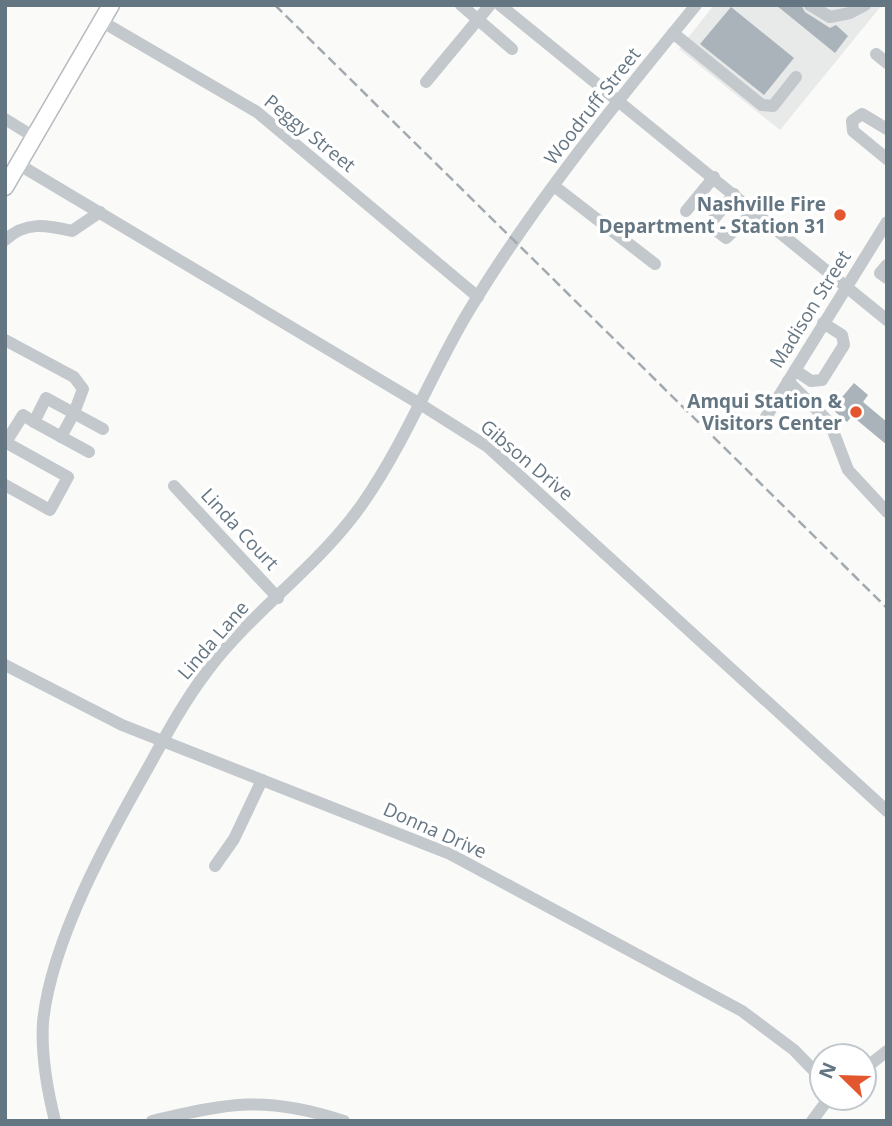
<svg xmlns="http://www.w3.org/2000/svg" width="892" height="1126" viewBox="0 0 892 1126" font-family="'Open Sans',sans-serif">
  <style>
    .built { fill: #e8e9e9 }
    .building { fill: #aab3b9 }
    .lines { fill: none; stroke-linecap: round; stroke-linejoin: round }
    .major-casing { stroke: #b5babe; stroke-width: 19 }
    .minor { stroke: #c3c8cc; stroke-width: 12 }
    .major { stroke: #fff; stroke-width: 16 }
    .rail { stroke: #a2aab0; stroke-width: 2.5; stroke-dasharray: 10 5; stroke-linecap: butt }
    .poi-dot { fill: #e4572e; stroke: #fff; stroke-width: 2.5 }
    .labels { text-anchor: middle; stroke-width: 7; stroke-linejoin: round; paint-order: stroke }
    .street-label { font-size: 19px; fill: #657683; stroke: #fff }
    .poi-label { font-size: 19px; font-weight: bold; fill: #657683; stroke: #fff; text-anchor: end }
  </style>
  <rect width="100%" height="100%" fill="#fafaf8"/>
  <!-- built -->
  <polygon class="built" points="714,5 882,5 780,130 679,49"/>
  <!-- building -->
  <g class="building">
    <polygon points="776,5 801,5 805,12 830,28 836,25 848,36 835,53"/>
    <polygon points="731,7 794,58 764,95 700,44"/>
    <polygon points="854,383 868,395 863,402 887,422 887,445 852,416 847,422 832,409"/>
  </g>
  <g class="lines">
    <defs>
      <polyline id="major" points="5,187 111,5"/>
    </defs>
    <!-- major casing -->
    <use href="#major" class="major-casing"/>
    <!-- minor -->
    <g class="minor">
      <polyline points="461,5 512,49"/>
      <polyline points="500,5 887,320"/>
      <polyline points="810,5 830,17 850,13 865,5"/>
      <polyline points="101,21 257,112 478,297"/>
      <polyline points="673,33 762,105 773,106 796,77"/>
      <polyline points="876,54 887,63"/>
      <polyline points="426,82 490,5"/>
      <polyline points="5,119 34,137"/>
      <polyline points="887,129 862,114 852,121 853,131 887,159"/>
      <polyline points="18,164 420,404 488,447 887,811"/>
      <polyline points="554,186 655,264"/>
      <polyline points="734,194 709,225 726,238 755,211"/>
      <polyline points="686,211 714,177"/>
      <path d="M5,240C26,221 46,225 72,231L100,212"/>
      <polyline points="887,265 880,273 887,278"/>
      <polyline points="5,340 74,377 83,389 74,413 61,437"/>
      <polyline points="795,370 811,381 822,380 844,345 842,335 823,323"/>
      <polyline points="788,381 830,423 848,470 887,512"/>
      <polyline points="766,417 887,222"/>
      <polyline points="34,422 89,452"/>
      <polyline points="5,442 68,477 50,510 5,485"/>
      <polyline points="6,442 23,415 34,422 46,398 103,429"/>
      <polyline points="174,486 278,598"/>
      <polyline points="5,665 122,725 450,854 742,1011 794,1050 822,1079"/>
      <polyline points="215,866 234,839 262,780"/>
      <polyline points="864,1069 887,1051"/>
      <path d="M55,1121C47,1089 41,1054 43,1022C51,941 109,836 149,766C167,733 185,700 208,670C255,608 321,565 365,500C405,442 431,375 467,314C533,204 615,104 696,5"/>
      <path d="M152,1121C230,1103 266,1095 344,1121"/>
      <polyline points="812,1121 829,1098"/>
    </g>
    <!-- major -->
    <use href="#major" class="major"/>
    <!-- rail -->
    <polyline class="rail" points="275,5 887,608"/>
  </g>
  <!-- markers -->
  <g class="poi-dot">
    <circle cx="840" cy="215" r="7"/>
    <circle cx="856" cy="412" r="7"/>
  </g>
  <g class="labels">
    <!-- street labels -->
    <g class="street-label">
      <text transform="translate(592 106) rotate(-52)" y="7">Woodruff Street</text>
      <text transform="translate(310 133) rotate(39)" y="7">Peggy Street</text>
      <text transform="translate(810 309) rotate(-58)" y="7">Madison Street</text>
      <text transform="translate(527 460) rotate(40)" y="7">Gibson Drive</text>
      <text transform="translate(240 529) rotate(47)" y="7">Linda Court</text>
      <text transform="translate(213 640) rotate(-49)" y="7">Linda Lane</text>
      <text transform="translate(435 830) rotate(24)" y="7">Donna Drive</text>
    </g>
    <!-- poi labels -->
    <g class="poi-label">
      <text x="826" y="211">Nashville Fire<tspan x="826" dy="22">Department - Station 31</tspan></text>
      <text x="842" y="408">Amqui Station &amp;<tspan x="842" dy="22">Visitors Center</tspan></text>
    </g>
  </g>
  <!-- border -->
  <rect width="892" height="1126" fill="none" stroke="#657683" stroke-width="14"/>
  <!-- north arrow -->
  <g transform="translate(843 1077) rotate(293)"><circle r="33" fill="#ffffff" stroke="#c1c8cd" stroke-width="2"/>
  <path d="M0-5L12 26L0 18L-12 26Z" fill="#e4572e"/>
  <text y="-10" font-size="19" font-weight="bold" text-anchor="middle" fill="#657683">N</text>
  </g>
</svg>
